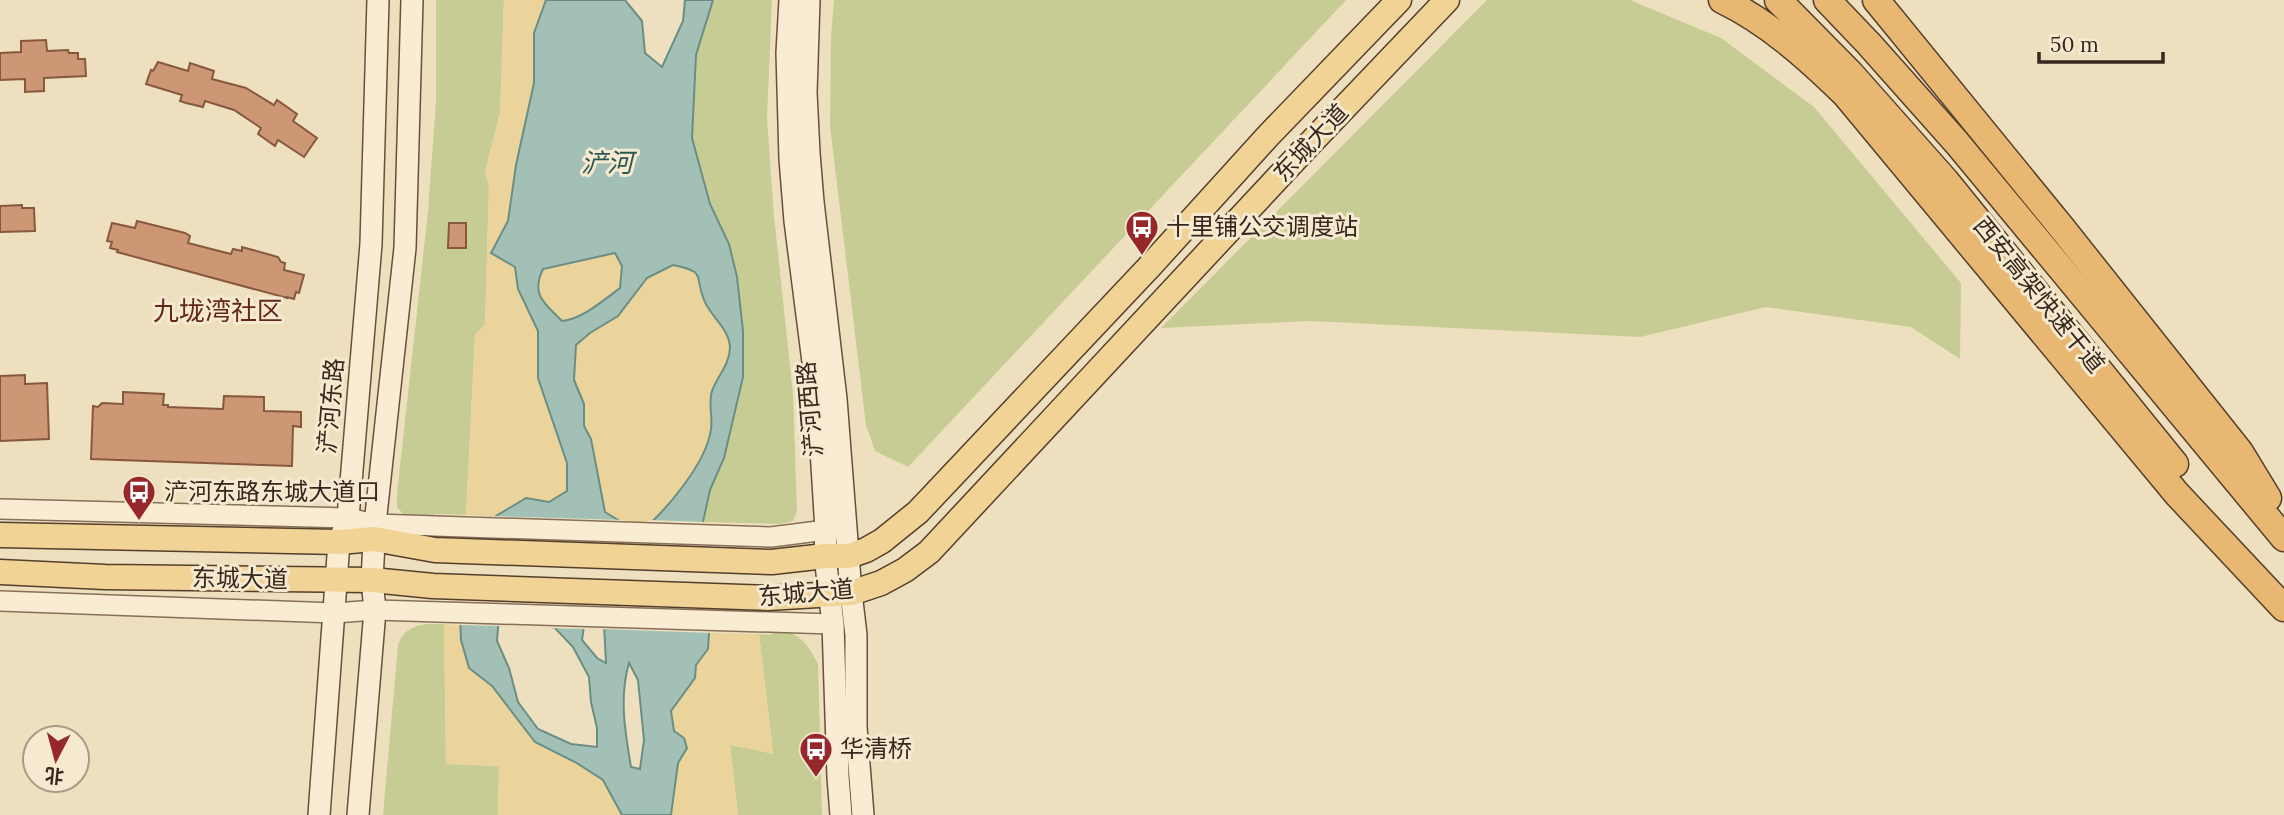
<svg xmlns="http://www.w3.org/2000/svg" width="2284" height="815" viewBox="0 0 2284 815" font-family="Lora,'Noto Sans SC',serif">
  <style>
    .green { fill: #c7cc94 }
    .sand { fill: #ebd39c }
    .water { fill: #a3c0b6; stroke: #6a8e84; stroke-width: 2; fill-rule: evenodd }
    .pier { fill: #eedfbf }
    .building { fill: #cd9775; stroke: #86583d; stroke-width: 2 }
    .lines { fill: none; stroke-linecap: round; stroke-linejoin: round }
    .tertiary-casing { stroke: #876f58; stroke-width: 22 }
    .secondary-casing { stroke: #69503b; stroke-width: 24 }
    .primary-casing { stroke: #543e2c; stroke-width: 27 }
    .trunk-casing { stroke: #543e2c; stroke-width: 29 }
    .tertiary { stroke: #f9ecd3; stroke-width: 19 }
    .secondary { stroke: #f9ecd3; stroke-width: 21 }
    .primary { stroke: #f2d396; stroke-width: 24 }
    .trunk { stroke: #e8b772; stroke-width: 26 }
    .labels { text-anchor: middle; stroke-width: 6; stroke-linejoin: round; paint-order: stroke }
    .street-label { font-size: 24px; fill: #36281c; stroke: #f5e9cf }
    .poi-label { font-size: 24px; fill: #36281c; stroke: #f5e9cf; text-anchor: start }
    .water-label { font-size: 26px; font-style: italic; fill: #2b5652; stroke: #f5e9cf }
    .neighbourhood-label { font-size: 26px; fill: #63281b; stroke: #f5e9cf }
  </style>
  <rect width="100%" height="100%" fill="#eedfbf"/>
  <!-- green -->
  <g class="green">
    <polygon points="436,0 504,0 500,113 485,172 489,185 485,325 475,335 466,515 434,514 433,520 404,515 397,507 397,494 428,211 436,101"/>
    <polygon points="713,0 772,0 767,119 774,216 793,394 797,511 793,521 780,524 704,522 710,490 724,458 743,377 743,331 737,277 729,244 710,204 692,138 696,55"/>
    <polygon points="834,0 1346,0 908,467 875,451 866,425 830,126 831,35"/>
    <polygon points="1487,0 1630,0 1721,38 1814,107 1961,283 1960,359 1911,327 1766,307 1640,337 1311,321 1161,328"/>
    <path d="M426,624H444L446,764L499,766L498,815H383L398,645C403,631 411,627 426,624Z"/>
    <path d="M772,628C798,631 807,642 818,664L822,815H738L730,745L773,753L759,634L772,635Z"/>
  </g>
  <!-- sand -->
  <g class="sand">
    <polygon points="504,0 546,0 534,33 534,83 516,165 508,221 491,253 515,266 518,289 538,331 538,378 567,463 567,491 549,502 526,498 496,516 466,515 475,335 485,324 489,185 485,172 500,113"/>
    <path d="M616,253L622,266L620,288C604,300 583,319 562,321C546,304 530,297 543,269Z"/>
    <path d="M673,265C707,272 694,275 704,300C710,316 729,328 730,347C730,365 717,376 712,391C708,403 713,417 711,429C707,463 664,513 638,534L605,512L591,439L584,426V404L574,380L576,345L590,333L618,316L647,278Z"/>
    <polygon points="444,624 460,625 461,640 469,668 492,686 535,742 575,762 603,780 622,815 498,815 499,766 446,764"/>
    <polygon points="709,633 759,634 773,754 730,745 738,815 671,815 678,763 687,748 683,738 674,731 671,711 695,678 696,665 708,649"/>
  </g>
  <!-- water -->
  <path class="water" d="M546,0H625L642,21L645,53L662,67L683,21L685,0H713L696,55L692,138L710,204L729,244L737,277L743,331V377L724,458L710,490L695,558L698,598L709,633L708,649L696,665L695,678L671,711L674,731L684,738L687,748L678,763L671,815H622L603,780L575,762L535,742L492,686L469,668L461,640L460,615L496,516L526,498L549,502L567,491V463L538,378V331L518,289L515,267L491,253L508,221L516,165L534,83V33ZM615,253L622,266L620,288C604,300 582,319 562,321C546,304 530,296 543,269ZM673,265C707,272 694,275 704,300C710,316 729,328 730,347C730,365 717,376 712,391C708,403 713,417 711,429C707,463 664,513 639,533L605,512L591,439L584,426V404L574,380L576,345L590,333L618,316L647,278ZM499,616L521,617L555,628L573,647L589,677L591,702L597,728V747L571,744L538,729L518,702L509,668L497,641ZM585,618L604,624L606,663L597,658L582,640ZM629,663L638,680L644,740L640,769L631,767C625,732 619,697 629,663Z"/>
  <!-- pier -->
  <polygon class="pier" points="491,516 624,520 638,529 649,520 707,522 699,558 701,598 712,633 601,629 601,627 587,622 587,629 542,628 520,621 502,620 501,626 456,625 467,557 480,526"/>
  <!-- building -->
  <g class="building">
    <polygon points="46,40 47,51 68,50 69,53 78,53 78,59 85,59 86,76 44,78 44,91 25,92 25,79 0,80 0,53 21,52 21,41"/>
    <polygon points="158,62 188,71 190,63 214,71 212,79 246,88 274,105 277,100 297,114 293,121 317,138 304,157 278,140 275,146 258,134 261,128 234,110 205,101 203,107 186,103 180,101 182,95 146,84 151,70 153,71"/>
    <polygon points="22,205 22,208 34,208 35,231 0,232 0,206"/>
    <polygon points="137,221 185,233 190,236 188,243 231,254 233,249 242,251 242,247 278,257 281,262 285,263 284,270 304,275 299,293 296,292 294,299 287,297 287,298 117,252 118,250 110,248 112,242 107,241 112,223 135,228"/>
    <polygon points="449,223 466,223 466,248 448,248"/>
    <polygon points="25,375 25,384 47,383 49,439 0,441 0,376"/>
    <polygon points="123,392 164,394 163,405 168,405 168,407 223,409 224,396 264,397 264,411 301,412 301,427 293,426 292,466 91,459 93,406 98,407 102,403 123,404"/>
  </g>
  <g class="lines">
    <defs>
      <g id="tertiary">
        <polyline points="0,509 348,518 375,524 771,537 826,530"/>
        <polyline points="0,601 335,613 375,610 833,624"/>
      </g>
      <g id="secondary">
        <polyline points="790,0 787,53 790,159 795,221 818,401 826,530 825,556 833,624 838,777 841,815"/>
        <polyline points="809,0 806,93 809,153 813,202 836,399 851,593 856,635 856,727 863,815"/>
        <polyline points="319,815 339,542 348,518 371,244 378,0"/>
        <polyline points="358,815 375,610 372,580 375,524 405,248 412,0"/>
      </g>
      <g id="primary">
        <polyline points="0,535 339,542 374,539 435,550 772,562 825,556 849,556 866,550 882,541 918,512 1151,265 1267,137 1399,0"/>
        <polyline points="0,572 105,577 372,580 433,586 768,598 851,593 881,583 905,570 929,552 1301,153 1447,0"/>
      </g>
      <g id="trunk">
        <path d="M1722,0C1768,22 1808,58 1845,94L2177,494L2284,608"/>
        <polyline points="1778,0 1851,74 1945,180 2175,464"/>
        <polyline points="1827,0 1869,44 1957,143 2284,538"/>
        <polyline points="1876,0 2062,228 2240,452 2268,498"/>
      </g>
    </defs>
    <!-- tertiary casing -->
    <use href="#tertiary" class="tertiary-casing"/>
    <!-- secondary casing -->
    <use href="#secondary" class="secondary-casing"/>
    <!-- primary casing -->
    <use href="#primary" class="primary-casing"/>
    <!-- trunk casing -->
    <use href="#trunk" class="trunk-casing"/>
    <!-- tertiary -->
    <use href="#tertiary" class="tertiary"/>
    <!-- secondary -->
    <use href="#secondary" class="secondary"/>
    <!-- primary -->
    <use href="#primary" class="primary"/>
    <!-- trunk -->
    <use href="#trunk" class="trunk"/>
  </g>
  <!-- icons -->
  <defs>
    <symbol id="bus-pin" viewBox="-11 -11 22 30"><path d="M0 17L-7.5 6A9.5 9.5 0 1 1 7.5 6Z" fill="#96272b" stroke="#f5e9cf"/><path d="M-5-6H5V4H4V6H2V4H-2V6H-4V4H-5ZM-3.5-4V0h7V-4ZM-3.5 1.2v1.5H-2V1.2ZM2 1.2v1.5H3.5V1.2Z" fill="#fff"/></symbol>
  </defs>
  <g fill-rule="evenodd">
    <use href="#bus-pin" x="1123" y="208" width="38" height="52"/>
    <use href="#bus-pin" x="120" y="473" width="38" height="52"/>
    <use href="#bus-pin" x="797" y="730" width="38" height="52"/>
  </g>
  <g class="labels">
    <!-- street labels -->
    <g class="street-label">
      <text transform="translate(1311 143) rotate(-47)" y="8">东城大道</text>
      <text transform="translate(2039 295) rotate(51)" y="8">西安高架快速干道</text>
      <text transform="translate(331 406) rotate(-85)" y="8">浐河东路</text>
      <text transform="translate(810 409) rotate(-95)" y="8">浐河西路</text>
      <text transform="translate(240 579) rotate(1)" y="8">东城大道</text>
      <text transform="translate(806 593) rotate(-5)" y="8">东城大道</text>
    </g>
    <!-- poi labels -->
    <g class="poi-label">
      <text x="1166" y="235">十里铺公交调度站</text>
      <text x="164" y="500">浐河东路东城大道口</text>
      <text x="840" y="757">华清桥</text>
    </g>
    <!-- water labels -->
    <g class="water-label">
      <text x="607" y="172">浐河</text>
    </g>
    <!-- neighbourhood labels -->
    <g class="neighbourhood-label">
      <text x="218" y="320">九垅湾社区</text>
    </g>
  </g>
  <!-- north arrow -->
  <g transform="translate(56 759) rotate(186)"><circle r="33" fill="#f5e9cf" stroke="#a99c87" stroke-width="2"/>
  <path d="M0-5L12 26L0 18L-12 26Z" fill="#96272b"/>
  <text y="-10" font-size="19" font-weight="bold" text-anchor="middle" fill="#36281c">北</text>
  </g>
  <!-- scale -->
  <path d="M2039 52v10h124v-10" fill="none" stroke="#36281c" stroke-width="3.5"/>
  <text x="2050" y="52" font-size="21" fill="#36281c" stroke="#f5e9cf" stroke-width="5" paint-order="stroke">50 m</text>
</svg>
